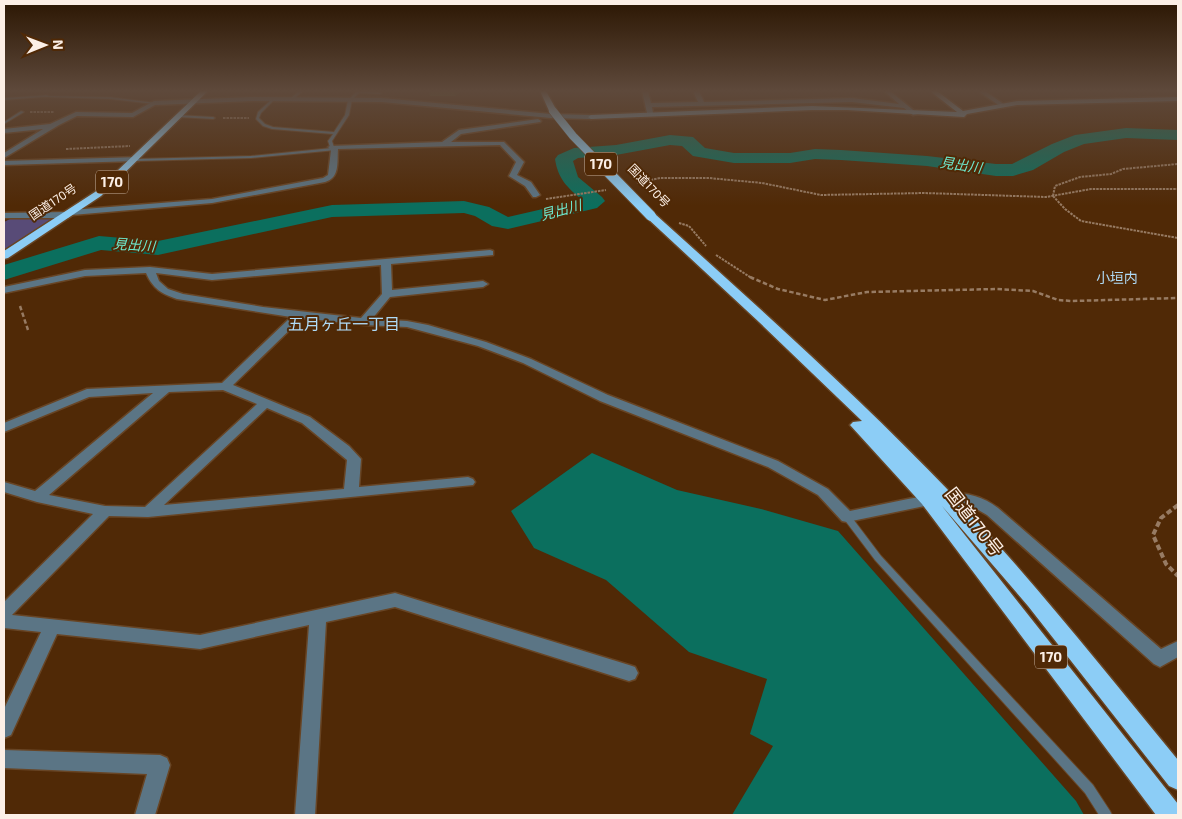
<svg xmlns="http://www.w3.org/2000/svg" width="1182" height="819" viewBox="0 0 1182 819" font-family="'Exo 2','Noto Sans JP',sans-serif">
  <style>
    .green { fill: #584b77 }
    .water { fill: #0b6f5e }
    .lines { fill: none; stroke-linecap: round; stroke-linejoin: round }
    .river { fill: #0b6f5e; fill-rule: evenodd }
    .lane-casing { stroke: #684525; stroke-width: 2 }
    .street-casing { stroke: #684525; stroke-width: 3 }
    .secondary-casing { stroke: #684525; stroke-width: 3 }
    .highway-casing { stroke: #684525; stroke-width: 3 }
    .path-far2 { stroke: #977b63; stroke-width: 2; stroke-dasharray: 2.5 1; stroke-linecap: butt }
    .path-far1 { stroke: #977b63; stroke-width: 2.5; stroke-dasharray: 4.5 2.5; stroke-linecap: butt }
    .path { stroke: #977b63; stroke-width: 4; stroke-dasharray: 5.5 3; stroke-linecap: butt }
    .lane { fill: #5b7585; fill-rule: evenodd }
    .street { fill: #5b7585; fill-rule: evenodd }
    .secondary { fill: #7099b3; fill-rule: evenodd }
    .highway { fill: #8ccdf6; fill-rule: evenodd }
    .highway-bridge-far1-casing { stroke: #684525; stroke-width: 9; stroke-linecap: butt }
    .highway-bridge-casing { stroke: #684525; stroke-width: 12; stroke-linecap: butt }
    .highway-bridge-far1 { stroke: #8ccdf6; stroke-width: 8 }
    .highway-bridge { stroke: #8ccdf6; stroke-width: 10 }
    .wall { fill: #515922 }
    .shaded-wall { fill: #42481c }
    .labels { text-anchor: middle; stroke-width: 4; stroke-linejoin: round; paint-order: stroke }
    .far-street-label { font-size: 12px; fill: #fcefe6; stroke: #502906 }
    .shield { fill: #502906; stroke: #c8b4a3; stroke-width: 1 }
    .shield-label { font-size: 14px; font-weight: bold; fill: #fcefe6 }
    .far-water-label { font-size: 14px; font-style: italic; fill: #6ee9ce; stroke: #502906 }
    .far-neighbourhood-label { font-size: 14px; fill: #afdaf6; stroke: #502906 }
    .neighbourhood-label { font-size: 16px; fill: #afdaf6; stroke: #502906 }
    .near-street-label { font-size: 18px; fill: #fcefe6; stroke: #502906 }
  </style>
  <rect width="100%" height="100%" fill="#502906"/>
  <!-- green -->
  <polygon class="green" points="12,218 53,218 54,219 4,251 4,222"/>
  <!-- water -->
  <polygon class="water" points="592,453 677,490 761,509 838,531 1076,801 1084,815 732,815 773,746 750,734 767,679 689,652 606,580 534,548 511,511"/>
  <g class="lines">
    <!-- river -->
    <path class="river" d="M1126,128L1178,130V140L1126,138L1084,144L1064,152L1033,170L1013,176H996L927,166L841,160L815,159L790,163H734L693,156L682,146L670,145L616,155L578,158L573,161L578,177L602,197L605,201L597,208L508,229L492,226L475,216L464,213L332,217L158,255L101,250L4,280V265L99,236L158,241L332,205L464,201L489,207L508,217L582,200C567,187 558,179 555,159L558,155L574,148L616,145L670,135L693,137L705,148L734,153H790L815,149L841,150L927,156L996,164H1012L1052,144L1075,135Z"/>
    <defs>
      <g id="lane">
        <polygon points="299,91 303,91 293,100 291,100 291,98"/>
        <polygon points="357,91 382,93 380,94 359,93 352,100 349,115 332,141 334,147 332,148 336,148 336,150 251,158 135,161 133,160 135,159 251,156 332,148 330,147 328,141 333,134 272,129 263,126 256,119 258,112 273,98 274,100 261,113 259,118 265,124 273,127 334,132 345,115 348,100"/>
        <polygon points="47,95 49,96 110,97 156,103 154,104 110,99 44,97 4,100 4,98"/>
        <polygon points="21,111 24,112 4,124 4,122"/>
        <polygon points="177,115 213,117 215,118 213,119 178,117"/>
        <polygon points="847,514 850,515 881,556 1093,785 1110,811 1112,815 1099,815 1085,793 875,560 844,519 843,517 844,515"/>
      </g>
      <g id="street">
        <polygon points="642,91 648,91 651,103 698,102 693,91 699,91 704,102 852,98 899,104 884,91 890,91 918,114 913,115 904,108 852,102 652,107 653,113 650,115 647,113"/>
        <polygon points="978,91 985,91 1005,105 1000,106"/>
        <polygon points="252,97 382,98 551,114 591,115 594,117 591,119 551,118 382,102 252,101 155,105 133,117 77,116 59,125 4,158 4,153 43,129 4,133 4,129 50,124 76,112 132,113 154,101"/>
        <path d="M538,119L541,121L540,122L461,134L451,142H504L524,162L517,175L531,182L540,195L536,197H533L525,186L509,176L516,162L500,145L338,149C337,162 340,178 325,182L212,203L72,215L68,218H4V213L67,212L71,210L212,199L323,178L328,175L331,150L328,147L330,146L442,142L459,130Z"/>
        <polygon points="139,157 139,161 136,161 4,165 4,161"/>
        <path d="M490,250L493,251V255L391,264L392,290L483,281L488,284L483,287L390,297L372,319L407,321L428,325L486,342L531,359L608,395L778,461L828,489L850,511C869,507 889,503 908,499C940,493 969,486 998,508L1161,649L1178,641V657L1160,667L1154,664L987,515L968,504L944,502L847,522L842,521L818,495L768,467L600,401L523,363L478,346L407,327L364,325L302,318L233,385L310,417L349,446L361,459L359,487L468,477L473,479L475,482L473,485L148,517L109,516L12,615L200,635L395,593L629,665L635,667L638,673L635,679L629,681L395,607L326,622L315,815H295L309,625L200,649L57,634L11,735L4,738V709L41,632L4,628V602L93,514L37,502L4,492V482L35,491L153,393L89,397L4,432V423L87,389L222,383L291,317L177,299C162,294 153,289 146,273L85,276L4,293V287L85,270L150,267L212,274ZM381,265L382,294L361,318L263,307L183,294L168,289L159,281L156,273L212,280ZM223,390L257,404L145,507L105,506L49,495L169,392ZM267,408L302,423L347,460L344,489L164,505Z"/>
        <polygon points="4,750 160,755 167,758 170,765 155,815 135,815 147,774 4,768"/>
      </g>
      <polygon id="secondary" points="930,91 937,91 963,111 1017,101 1178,97 1178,101 1017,105 967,114 964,117 847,110 812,110 591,119 588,117 591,115 812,106 957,112"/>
      <g id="highway">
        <polygon points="201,91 208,91 101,196 8,258 4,259 4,251 95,192"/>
        <polygon points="540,91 546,91 557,111 556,113 550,113"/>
        <path d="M651,213L655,214C756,305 857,395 951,493C1031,578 1104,670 1178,760V790L1169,786L1028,606L942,506L1178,804V815H1156L922,504L850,425L853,422L862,421L759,322L647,218V214Z"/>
      </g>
    </defs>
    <!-- lane casing -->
    <use href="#lane" class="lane-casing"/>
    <!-- street casing -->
    <use href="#street" class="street-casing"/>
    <!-- secondary casing -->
    <use href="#secondary" class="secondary-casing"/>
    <!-- highway casing -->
    <use href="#highway" class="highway-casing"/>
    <!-- path-far2 -->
    <g class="path-far2">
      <polyline points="30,112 54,112"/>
      <polyline points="223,118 249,118"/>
      <polyline points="66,149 130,146"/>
      <polyline points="637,183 660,178 709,178 762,183 821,195 924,193 1046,197 1091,189 1178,189"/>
      <polyline points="1053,196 1065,209 1081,221 1178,238"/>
      <polyline points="1053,196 1055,186 1080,177 1111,174 1123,169 1178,164"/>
      <polyline points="546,199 606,190"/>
      <polyline points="679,223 689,226 706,246"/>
      <polyline points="716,255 753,279"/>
    </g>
    <!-- path-far1 -->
    <g class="path-far1">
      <polyline points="750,277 778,289 825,300 867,292 997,289 1033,291 1058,300 1072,301 1178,298"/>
      <polyline points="20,306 28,330"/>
    </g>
    <!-- path -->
    <polyline class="path" points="1178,505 1161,518 1153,535 1166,564 1178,576"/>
    <!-- lane -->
    <use href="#lane" class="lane"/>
    <!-- street -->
    <use href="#street" class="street"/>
    <!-- secondary -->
    <use href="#secondary" class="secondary"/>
    <!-- highway -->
    <use href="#highway" class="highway"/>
    <defs>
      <polyline id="highway-bridge-far1" points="553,111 573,136 609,173"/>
      <polyline id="highway-bridge" points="608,172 651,216"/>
    </defs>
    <!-- highway-bridge-far1 casing -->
    <use href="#highway-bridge-far1" class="highway-bridge-far1-casing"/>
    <!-- highway-bridge casing -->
    <use href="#highway-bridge" class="highway-bridge-casing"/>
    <!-- highway-bridge-far1 -->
    <use href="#highway-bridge-far1" class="highway-bridge-far1"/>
    <!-- highway-bridge -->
    <use href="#highway-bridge" class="highway-bridge"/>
  </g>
  <!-- wall -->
  <polygon class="wall" points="429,91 467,91 465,92 460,92 455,96 430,96"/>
  <!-- shaded-wall -->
  <polygon class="shaded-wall" points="454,91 460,91 460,92 455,96"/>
  <!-- sky -->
  <linearGradient id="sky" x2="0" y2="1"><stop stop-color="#2c1703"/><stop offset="0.44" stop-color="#5e493b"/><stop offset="1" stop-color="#5e493b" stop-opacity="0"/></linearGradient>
  <rect width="1182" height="206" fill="url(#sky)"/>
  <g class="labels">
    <!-- far-street labels -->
    <g class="far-street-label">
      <text transform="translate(649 186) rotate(46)" y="4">国道170号</text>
      <text transform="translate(53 202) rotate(-34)" y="4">国道170号</text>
    </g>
    <!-- shield labels -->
    <g class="shield">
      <rect x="585" y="152.5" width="32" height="23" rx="4"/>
      <rect x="96" y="170.5" width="32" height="23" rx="4"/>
      <rect x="1035" y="645.5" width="32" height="23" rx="4"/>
    </g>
    <g class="shield-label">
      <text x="601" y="169">170</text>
      <text x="112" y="187">170</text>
      <text x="1051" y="662">170</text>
    </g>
    <!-- far-water labels -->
    <g class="far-water-label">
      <text transform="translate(961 165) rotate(8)" y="5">見出川</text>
      <text transform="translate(561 210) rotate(-15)" y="5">見出川</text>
      <text transform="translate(134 245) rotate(4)" y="5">見出川</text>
    </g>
    <!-- far-neighbourhood labels -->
    <g class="far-neighbourhood-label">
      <text x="1117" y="283">小垣内</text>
    </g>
    <!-- neighbourhood labels -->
    <g class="neighbourhood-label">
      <text x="344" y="330">五月ヶ丘一丁目</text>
    </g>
    <!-- near-street labels -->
    <g class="near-street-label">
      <text transform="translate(974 522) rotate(52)" y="6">国道170号</text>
    </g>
  </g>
  <!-- border -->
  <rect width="1182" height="819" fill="none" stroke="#fcefe6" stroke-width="10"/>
  <!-- north arrow -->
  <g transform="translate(45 45) rotate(89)" stroke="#502906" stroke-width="4" paint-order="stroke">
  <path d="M0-4L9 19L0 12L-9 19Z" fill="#fcefe6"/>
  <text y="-8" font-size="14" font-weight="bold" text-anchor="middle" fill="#fcefe6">N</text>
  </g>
</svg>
